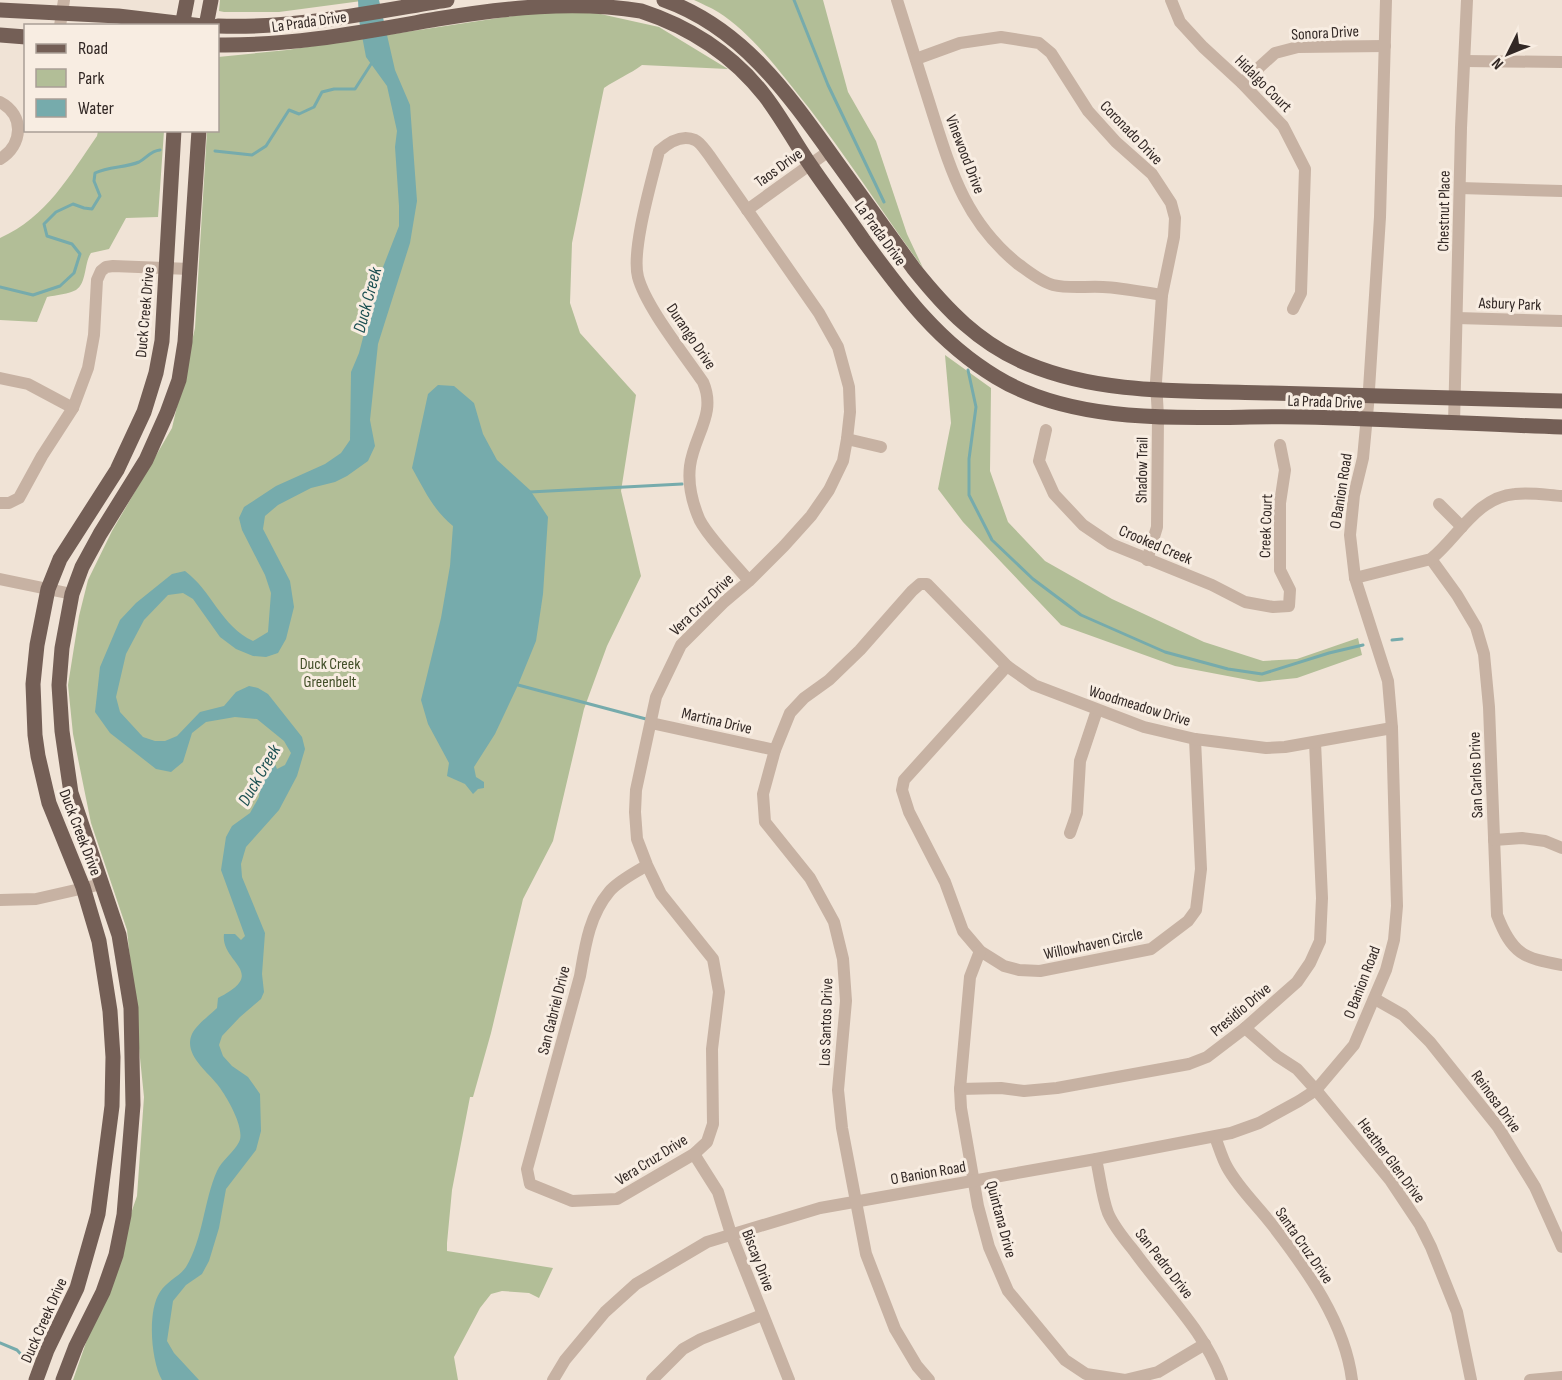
<svg xmlns="http://www.w3.org/2000/svg" width="1562" height="1380" viewBox="0 0 1562 1380" font-family="'Sofia Sans Condensed',sans-serif">
  <style>
    .green { fill: #b2be97 }
    .water { fill: #76abac }
    .lines { fill: none; stroke-linecap: round; stroke-linejoin: round }
    .stream { stroke: #76abac; stroke-width: 3 }
    .minor { stroke: #c7b2a3; stroke-width: 12 }
    .major { stroke: #745f56; stroke-width: 15 }
    .labels { text-anchor: middle; stroke-width: 6; stroke-linejoin: round; paint-order: stroke }
    .street-label { font-size: 16px; fill: #322825; stroke: #f8ede2 }
    .park-label { font-size: 16px; fill: #434f29; stroke: #f8ede2 }
    .water-label { font-size: 18px; font-style: italic; fill: #1c5052; stroke: #f8ede2 }
  </style>
  <rect width="100%" height="100%" fill="#f0e3d6"/>
  <!-- green -->
  <g class="green">
    <polygon points="220,0 369,0 279,12 224,12 219,11"/>
    <path d="M694,0H823L848,92L876,141L907,234L923,268C884,215 849,160 809,108C783,76 753,34 718,12C710,7 702,4 694,0Z"/>
    <path d="M552,10L587,11L659,27L728,69L642,65C630,74 617,79 604,88L572,243L570,303L580,333L636,395L621,491L641,576L607,646L584,709L553,841L523,899L491,1033L473,1097H470L452,1190L447,1243V1251L553,1268L539,1298L529,1293L502,1291L491,1294L480,1308L454,1357L458,1380H73L137,1196L144,1097L127,930L91,823L73,734L68,685L79,616L88,580L112,531L172,428L195,328L207,131L218,130V57L287,50Z"/>
    <path d="M98,131H164L158,217L126,218L109,249L91,253C84,263 87,283 76,290C69,294 56,295 47,297L37,322L0,320V238C47,217 69,176 97,136Z"/>
    <polygon points="945,355 991,388 990,471 1008,522 1045,561 1112,599 1204,642 1263,661 1297,659 1358,638 1362,655 1297,678 1259,682 1175,666 1061,625 963,522 938,489 951,423"/>
  </g>
  <!-- water -->
  <g class="water">
    <path d="M358,0H379L395,70L410,105L417,201L410,243L378,344L370,420L375,446L368,461L347,476L335,482L311,488L278,505L265,516L263,529L290,581L294,607L286,639L278,653L266,657L253,656L236,649L220,637L193,599L183,593L168,595L144,620L126,654L116,697L120,712L143,737L155,741H165L177,736L200,712L224,706L236,692L249,686L258,688L268,694L302,737L305,749L297,776L279,810L246,847L241,864L242,877L265,933L262,974L264,992L261,999L240,1017L222,1036L219,1045L223,1056L232,1066L248,1077L260,1094L261,1131L256,1150L226,1189L219,1228L209,1261L202,1274L186,1285L173,1301L167,1341L174,1353L199,1380H162C151,1361 147,1311 160,1292C167,1281 180,1276 186,1267C203,1239 204,1200 217,1171C222,1160 234,1152 239,1142C246,1129 226,1095 217,1084C207,1071 183,1054 192,1034C196,1025 210,1015 217,1008L218,998C270,972 220,963 224,934H235L241,940L245,936L221,870L226,837L232,826L250,813L259,797L263,764L267,755L273,759L277,769L285,765L291,753L284,741L257,719L235,717L206,722L192,733L183,762L171,772L156,769L110,733L95,712L100,667L120,620L136,603L172,574L185,571C212,591 221,626 253,641L268,632L271,593L265,575L242,530L239,518L244,507L276,486L325,464L341,453L350,440L351,372L359,353L378,280L399,226V206L395,147L397,131L387,86L366,57L359,20Z"/>
    <path d="M438,385L454,386L474,403L483,434L497,460L530,490L548,517L543,594L536,641L518,685L495,734L474,767L476,777L484,782V788L478,789L473,794L465,784L447,776L449,763L428,724L421,700L441,618L450,566L453,526C433,510 424,489 412,468L428,394Z"/>
  </g>
  <g class="lines">
    <!-- stream -->
    <g class="stream">
      <polyline points="794,0 828,85 884,202"/>
      <polyline points="215,151 252,155 266,146 289,110 299,114 314,107 322,92 334,89 355,89 373,61"/>
      <path d="M0,287L33,295L60,286L74,273L80,254L72,244L47,236L44,224L56,212L73,204L84,208L92,209L100,196L94,181L95,173C109,166 125,168 139,162C147,158 150,151 160,150"/>
      <polyline points="968,370 976,407 969,459 969,495 992,540 1033,579 1081,615 1165,652 1228,669 1262,674 1329,653 1363,645"/>
      <polyline points="530,492 682,484"/>
      <polyline points="1392,640 1402,639"/>
      <polyline points="518,685 646,719"/>
      <polyline points="0,1343 17,1350 29,1363"/>
    </g>
    <!-- minor -->
    <g class="minor">
      <path d="M897,0C908,36 920,72 931,108C951,171 965,221 1018,264C1028,271 1041,282 1053,285C1070,289 1086,286 1103,287C1123,288 1142,292 1162,295"/>
      <polyline points="1171,0 1180,22 1203,47 1242,83 1283,126 1305,169 1301,293 1293,309"/>
      <polyline points="60,26 64,0"/>
      <polyline points="916,59 960,43 1001,37 1039,43 1051,53 1088,111 1116,142 1152,174 1171,203 1175,218 1174,237 1162,295 1156,382 1158,416 1157,527 1147,560"/>
      <polyline points="1465,61 1562,62"/>
      <polyline points="1242,83 1275,53 1298,47 1385,46"/>
      <path d="M0,102C25,115 23,145 0,159"/>
      <polyline points="1460,188 1562,191"/>
      <polyline points="747,210 829,151"/>
      <polyline points="1457,318 1562,321"/>
      <polyline points="0,378 28,384 73,408"/>
      <polyline points="1454,424 1461,128 1467,0"/>
      <polyline points="1046,430 1039,461 1054,494 1083,525 1111,544 1212,585 1245,602 1273,607 1289,606 1290,590 1280,570 1280,503 1285,470 1280,445"/>
      <polyline points="847,439 881,447"/>
      <polyline points="0,503 9,503 19,498 42,456 73,408 88,368 94,335 97,280 101,271 106,267 113,266 190,269"/>
      <polyline points="1439,504 1462,527"/>
      <path d="M1431,559L1457,595L1476,627L1484,654L1489,707L1497,915C1512,954 1523,958 1562,965"/>
      <path d="M1355,578L1431,559C1458,537 1477,497 1515,494C1530,492 1547,495 1562,496"/>
      <polyline points="0,579 72,594"/>
      <polyline points="1007,666 904,780 902,790 909,812 945,882 963,931 980,951 1004,966 1019,970 1040,971 1151,949 1188,921 1196,910 1201,869 1195,739"/>
      <polyline points="651,723 775,750"/>
      <polyline points="1070,833 1077,813 1080,761 1097,710"/>
      <polyline points="1494,840 1522,838 1545,841 1562,848"/>
      <path d="M647,865C635,873 618,881 609,892C589,916 585,947 580,976L527,1169L530,1184L572,1201L617,1199L694,1154L707,1142L713,1124L712,1049L719,992L713,959L661,894L647,865L637,839L635,812L636,790L656,697L681,645L723,603L749,581L784,546L811,516L829,490L843,461L847,439L850,412L849,387L838,347L819,313L709,155C705,150 700,142 695,140C682,134 669,142 659,151C652,180 631,250 638,277C646,307 684,354 703,382C717,414 694,435 690,466C688,482 692,501 698,516C703,532 737,566 749,581"/>
      <polyline points="0,900 36,899 102,884"/>
      <polyline points="980,951 970,977 960,1089 961,1108 978,1206 989,1247 1008,1291 1065,1360 1086,1374 1125,1380 1158,1372 1205,1344"/>
      <polyline points="1375,999 1403,1015 1430,1042 1498,1127 1535,1187 1562,1247"/>
      <polyline points="1245,1028 1277,1056 1297,1069 1316,1090 1390,1180 1420,1225 1431,1247 1457,1312 1471,1380"/>
      <polyline points="960,1089 1001,1088 1024,1091 1057,1088 1189,1064 1207,1057 1245,1028 1297,982 1310,963 1320,941 1322,898 1315,742"/>
      <path d="M1215,1137C1219,1147 1222,1158 1227,1167C1239,1189 1258,1206 1273,1226C1307,1270 1345,1323 1352,1380"/>
      <polyline points="694,1154 718,1192 731,1234 789,1380"/>
      <path d="M1096,1159C1100,1177 1102,1197 1108,1213C1114,1227 1125,1240 1134,1251C1164,1293 1205,1331 1222,1380"/>
      <polyline points="553,1380 565,1360 605,1312 636,1284 707,1242 820,1208 1096,1159 1231,1133 1259,1123 1299,1101 1316,1090 1354,1045 1386,970 1394,940 1397,906 1392,728 1388,681 1355,578 1350,535 1354,495 1363,458 1368,405 1380,217 1386,0"/>
      <polyline points="652,1380 683,1349 701,1339 762,1315"/>
      <polyline points="929,1380 917,1366 895,1329 866,1254 842,1128 838,1090 846,1001 843,959 834,922 810,878 765,822 763,794 775,750 790,713 804,698 829,680 860,650 912,591 920,584 927,584 1007,666 1034,685 1144,727 1195,739 1266,748 1285,747 1392,728"/>
      <polyline points="1530,1380 1562,1377"/>
    </g>
    <!-- major -->
    <g class="major">
      <path d="M664,0C743,28 789,95 836,161C862,197 888,233 914,269C946,309 979,344 1028,364C1105,396 1189,390 1271,393C1368,396 1465,399 1562,401"/>
      <polyline points="0,10 118,16 202,26"/>
      <polyline points="182,26 187,0"/>
      <polyline points="206,26 211,0"/>
      <path d="M218,26C295,29 371,12 447,0"/>
      <polyline points="0,35 26,37"/>
      <path d="M218,45C293,46 363,32 437,19C504,8 574,0 641,11C690,27 733,55 765,96C782,118 795,143 811,166C828,191 847,216 864,241C903,294 938,342 996,377C1083,430 1204,415 1302,417C1389,419 1475,424 1562,427"/>
      <polyline points="36,1380 47,1350 77,1288 98,1214 112,1106 113,1057 110,1011 99,941 83,887 49,803 38,756 35,735 33,684 37,645 48,589 60,559 117,470 144,412 156,373 162,341 174,130"/>
      <polyline points="63,1380 76,1346 103,1292 116,1255 124,1215 133,1105 131,1008 119,935 71,793 62,731 59,685 62,648 72,594 82,567 100,534 146,460 167,413 179,380 185,342 199,130"/>
    </g>
  </g>
  <g class="labels">
    <!-- street labels -->
    <g class="street-label">
      <text transform="translate(309 21) rotate(-8)" y="6">La Prada Drive</text>
      <text transform="translate(1325 32) rotate(-3)" y="6">Sonora Drive</text>
      <text transform="translate(1264 83) rotate(45)" y="6">Hidalgo Court</text>
      <text transform="translate(1132 132) rotate(46)" y="6">Coronado Drive</text>
      <text transform="translate(966 154) rotate(69)" y="6">Vinewood Drive</text>
      <text transform="translate(778 167) rotate(-36)" y="6">Taos Drive</text>
      <text transform="translate(1443 211) rotate(-89)" y="6">Chestnut Place</text>
      <text transform="translate(881 233) rotate(54)" y="6">La Prada Drive</text>
      <text transform="translate(1510 303) rotate(2)" y="6">Asbury Park</text>
      <text transform="translate(144 312) rotate(-85)" y="6">Duck Creek Drive</text>
      <text transform="translate(692 336) rotate(56)" y="6">Durango Drive</text>
      <text transform="translate(1325 401) rotate(2)" y="6">La Prada Drive</text>
      <text transform="translate(1141 470) rotate(-89)" y="6">Shadow Trail</text>
      <text transform="translate(1340 491) rotate(-81)" y="6">O Banion Road</text>
      <text transform="translate(1265 526) rotate(-88)" y="6">Creek Court</text>
      <text transform="translate(1156 544) rotate(23)" y="6">Crooked Creek</text>
      <text transform="translate(701 604) rotate(-44)" y="6">Vera Cruz Drive</text>
      <text transform="translate(1140 705) rotate(17)" y="6">Woodmeadow Drive</text>
      <text transform="translate(717 720) rotate(13)" y="6">Martina Drive</text>
      <text transform="translate(1475 775) rotate(-92)" y="6">San Carlos Drive</text>
      <text transform="translate(81 832) rotate(69)" y="6">Duck Creek Drive</text>
      <text transform="translate(1093 943) rotate(-12)" y="6">Willowhaven Circle</text>
      <text transform="translate(1361 982) rotate(-69)" y="6">O Banion Road</text>
      <text transform="translate(1240 1009) rotate(-40)" y="6">Presidio Drive</text>
      <text transform="translate(553 1010) rotate(-76)" y="6">San Gabriel Drive</text>
      <text transform="translate(825 1022) rotate(-88)" y="6">Los Santos Drive</text>
      <text transform="translate(1497 1101) rotate(54)" y="6">Reinosa Drive</text>
      <text transform="translate(651 1159) rotate(-32)" y="6">Vera Cruz Drive</text>
      <text transform="translate(1392 1160) rotate(53)" y="6">Heather Glen Drive</text>
      <text transform="translate(928 1172) rotate(-10)" y="6">O Banion Road</text>
      <text transform="translate(1002 1219) rotate(75)" y="6">Quintana Drive</text>
      <text transform="translate(1305 1245) rotate(55)" y="6">Santa Cruz Drive</text>
      <text transform="translate(759 1260) rotate(69)" y="6">Biscay Drive</text>
      <text transform="translate(1165 1263) rotate(52)" y="6">San Pedro Drive</text>
      <text transform="translate(43 1320) rotate(-66)" y="6">Duck Creek Drive</text>
    </g>
    <!-- park labels -->
    <g class="park-label">
      <text x="330" y="669">Duck Creek<tspan x="330" dy="18">Greenbelt</tspan></text>
    </g>
    <!-- water labels -->
    <g class="water-label">
      <text transform="translate(367 300) rotate(-75)" y="6">Duck Creek</text>
      <text transform="translate(259 775) rotate(-60)" y="6">Duck Creek</text>
    </g>
  </g>
  <!-- legend -->
  <rect x="24" y="24" width="195" height="108" fill="#f8ede2" stroke="#a99e96" stroke-width="1.5"/>
  <rect x="36" y="44" width="30" height="9" fill="#745f56" stroke="#a99e96" stroke-width="1.5"/>
  <text x="78" y="54" font-size="18" fill="#322825">Road</text>
  <rect x="36" y="69" width="30" height="18" fill="#b2be97" stroke="#a99e96" stroke-width="1.5"/>
  <text x="78" y="84" font-size="18" fill="#322825">Park</text>
  <rect x="36" y="99" width="30" height="18" fill="#76abac" stroke="#a99e96" stroke-width="1.5"/>
  <text x="78" y="114" font-size="18" fill="#322825">Water</text>
  <!-- north arrow -->
  <g transform="translate(1508 54) rotate(227)" stroke="#f8ede2" stroke-width="4.5" paint-order="stroke">
  <path d="M0-4.5L10 22L0 15L-10 22Z" fill="#322825"/>
  <text y="-9" font-size="16" font-weight="bold" text-anchor="middle" fill="#322825">N</text>
  </g>
</svg>
